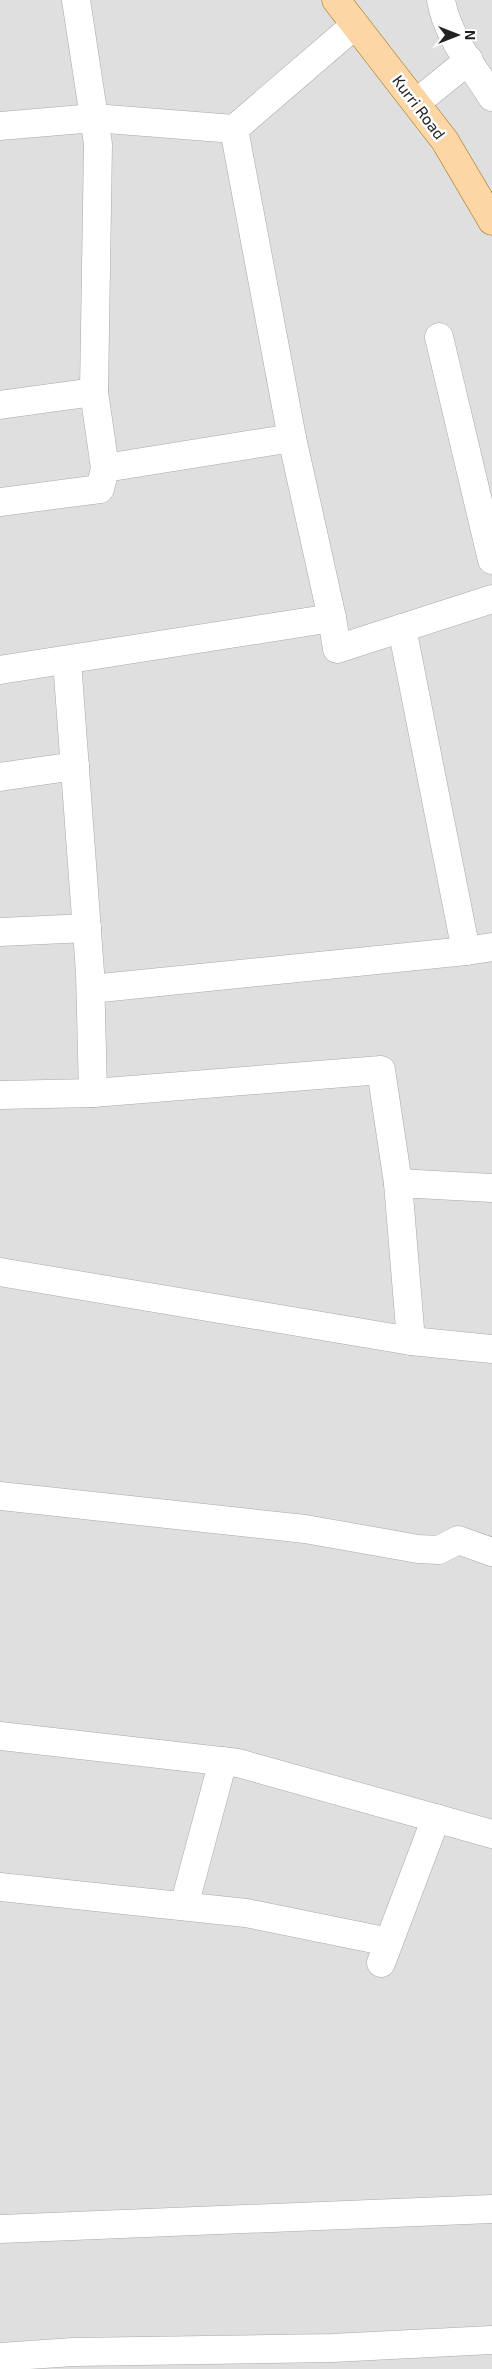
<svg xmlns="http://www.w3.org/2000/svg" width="492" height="2369" viewBox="0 0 492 2369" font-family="'Exo 2',sans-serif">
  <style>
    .residential { fill: #e0dfdf }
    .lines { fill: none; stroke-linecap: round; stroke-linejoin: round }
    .minor-casing { stroke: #a9a9a9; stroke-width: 29 }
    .major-casing { stroke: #a06b00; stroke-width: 29 }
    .minor { stroke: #fff; stroke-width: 28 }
    .major { stroke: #fcd6a4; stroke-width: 28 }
    .labels { text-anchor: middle; stroke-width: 5; stroke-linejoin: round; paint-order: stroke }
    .street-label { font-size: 16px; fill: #222; stroke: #fff }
  </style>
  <rect width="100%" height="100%" fill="#f2efe9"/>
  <!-- residential -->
  <rect class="residential" x="0" y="0" width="492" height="2369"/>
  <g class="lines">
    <defs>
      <g id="minor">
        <polyline points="76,0 98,144 94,392 105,468"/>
        <path d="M441,0C447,36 473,67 492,97"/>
        <polyline points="416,103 469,60"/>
        <polyline points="0,126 94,118 234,129 355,25"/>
        <polyline points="234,129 292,438 332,618"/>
        <polyline points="439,337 492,560"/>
        <polyline points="0,405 94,392"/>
        <polyline points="0,502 100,489 105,468 292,438"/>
        <polyline points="402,628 466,951"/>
        <polyline points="67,661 90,972 93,1093"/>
        <polyline points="0,670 332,618 337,649 492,599"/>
        <polyline points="0,777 75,766"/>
        <polyline points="0,932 87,928"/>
        <polyline points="91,989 466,951 492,947"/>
        <polyline points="0,1095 93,1093 381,1070 398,1183 411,1341"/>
        <polyline points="398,1183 492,1188"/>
        <polyline points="0,1272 411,1341 492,1349"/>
        <polyline points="0,1496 305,1529 418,1549 439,1550 458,1540 492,1552"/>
        <polyline points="0,1736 238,1763 492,1834"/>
        <polyline points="0,1887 246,1913 389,1942"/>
        <polyline points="184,1906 223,1761"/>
        <polyline points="381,1963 436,1818"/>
        <polyline points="0,2229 492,2209"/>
        <polyline points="0,2357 73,2352 332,2348 492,2340"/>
      </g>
      <polyline id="major" points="336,0 445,141 492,221"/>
    </defs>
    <!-- minor casing -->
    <use href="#minor" class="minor-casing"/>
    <!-- major casing -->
    <use href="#major" class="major-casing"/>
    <!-- minor -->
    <use href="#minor" class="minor"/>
    <!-- major -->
    <use href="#major" class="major"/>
  </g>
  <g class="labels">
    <!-- street labels -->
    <g class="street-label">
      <text transform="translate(419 107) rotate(53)" y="6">Kurri Road</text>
    </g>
  </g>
  <!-- north arrow -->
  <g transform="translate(457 35) rotate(90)" stroke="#ffffff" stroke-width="4" paint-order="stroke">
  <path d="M0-4L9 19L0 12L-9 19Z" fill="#222222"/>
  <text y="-8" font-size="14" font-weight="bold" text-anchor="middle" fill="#222222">N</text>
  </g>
</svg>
